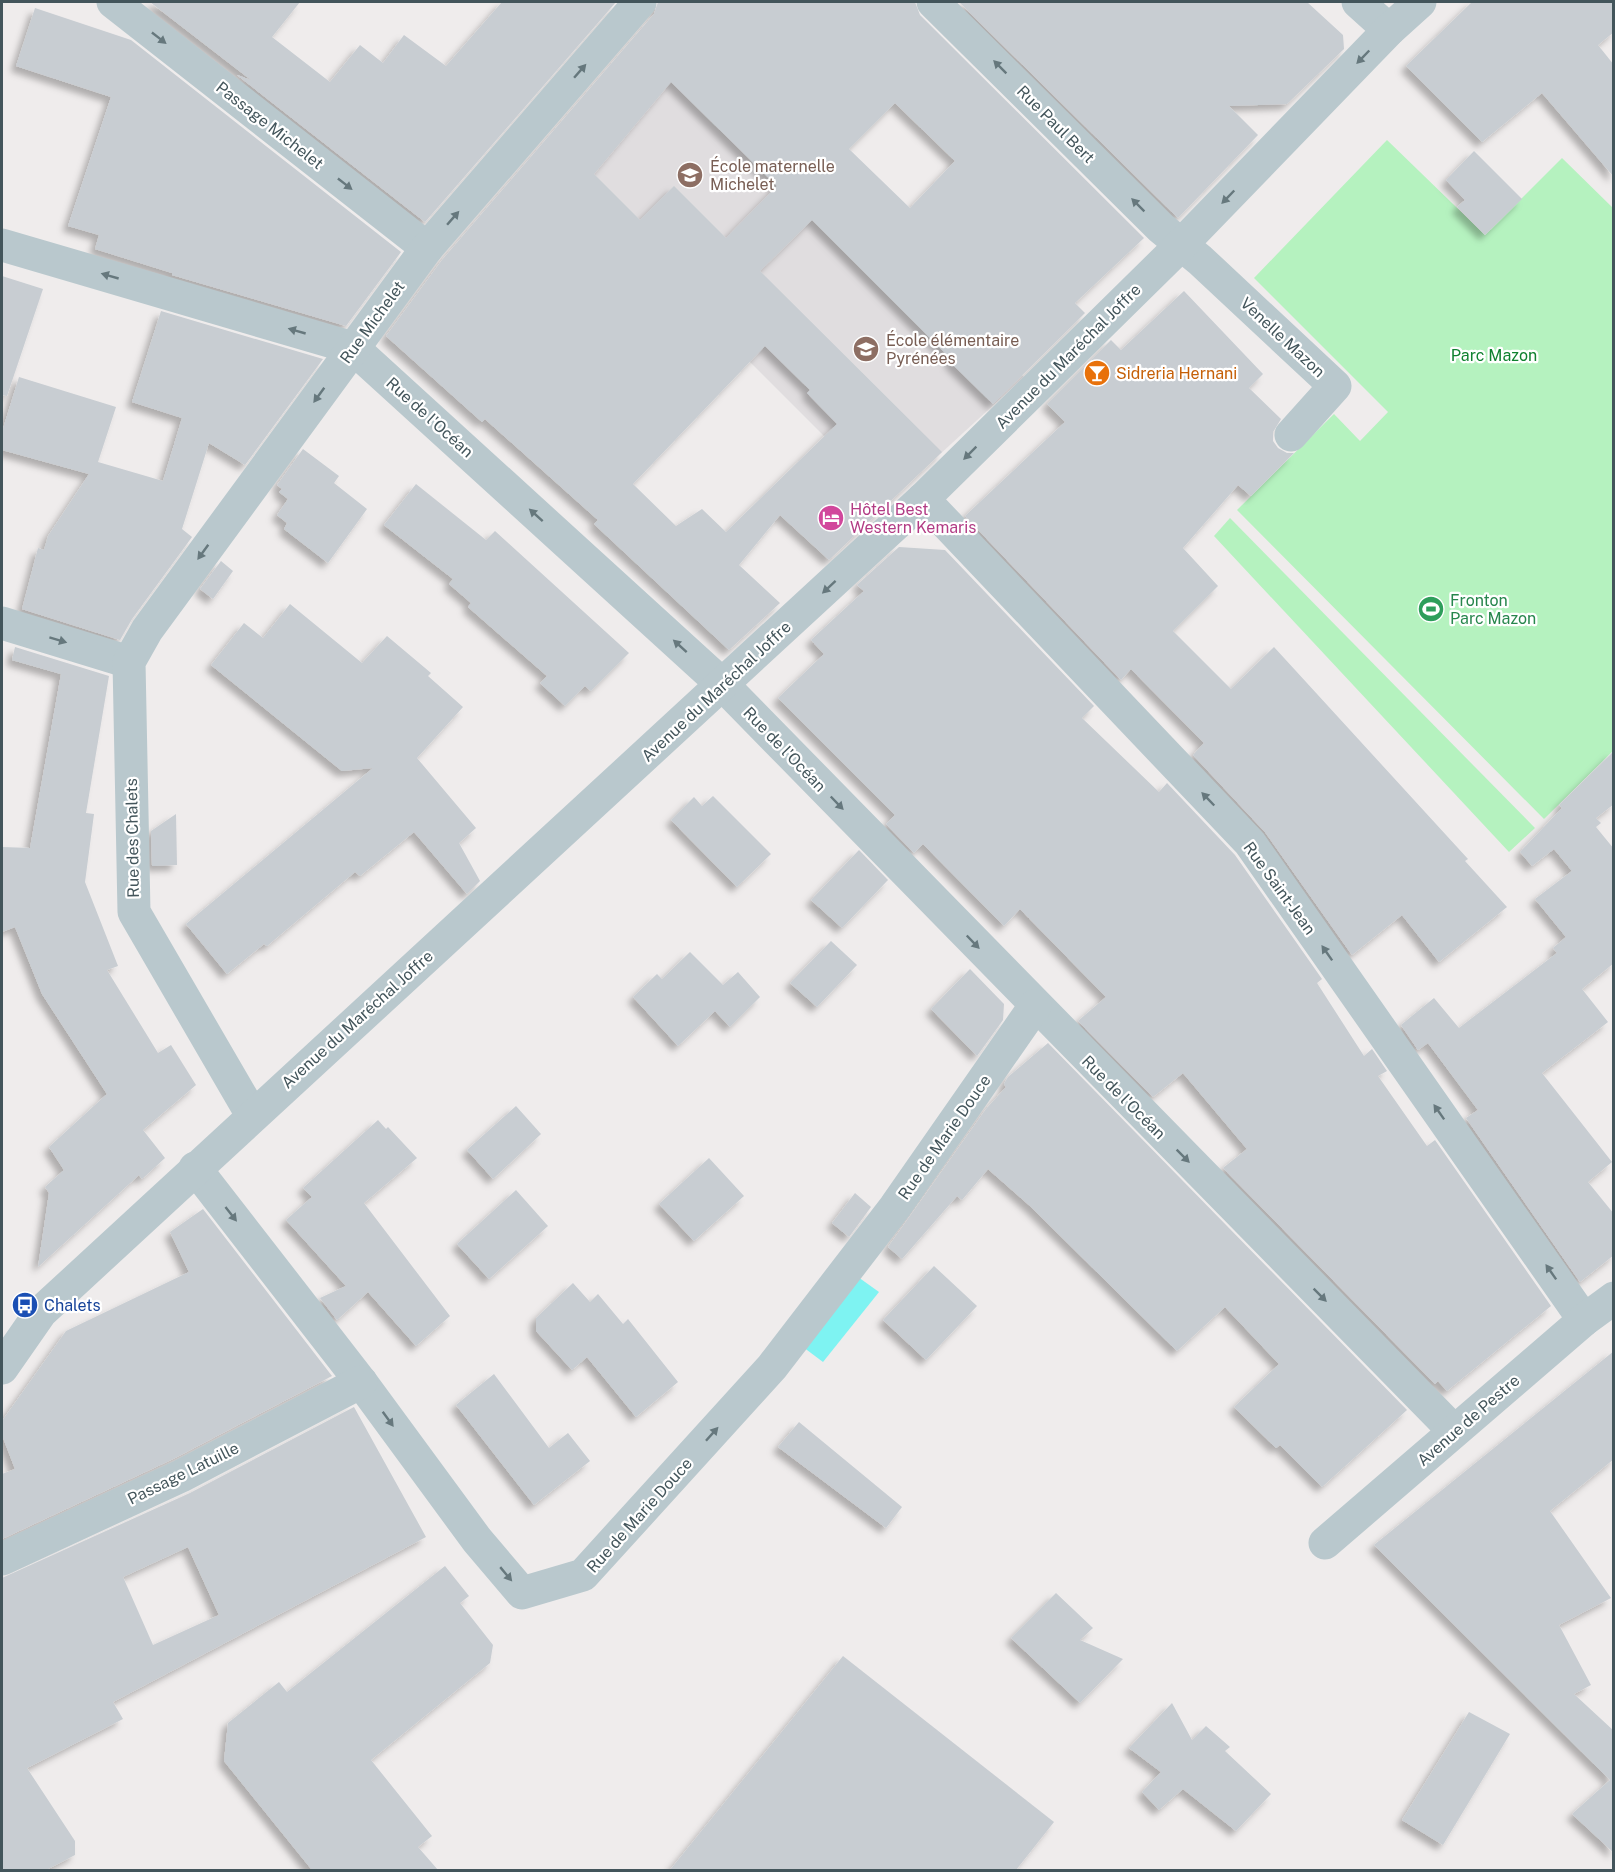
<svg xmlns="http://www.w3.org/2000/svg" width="1615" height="1872" viewBox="0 0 1615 1872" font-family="'Public Sans',sans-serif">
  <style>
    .education { fill: #e0dddf }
    .green { fill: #b5f2bf }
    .water { fill: #7ef3f2 }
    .building { fill: #c8cdd2; fill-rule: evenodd; filter: url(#shadow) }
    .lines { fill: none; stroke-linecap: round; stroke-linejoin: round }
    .minor { stroke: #b9c8cd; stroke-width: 33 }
    .oneway { fill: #66787d }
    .labels { text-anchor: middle; stroke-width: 4.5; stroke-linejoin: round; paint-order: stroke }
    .street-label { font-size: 16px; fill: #43555b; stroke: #fff }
    .education-label { font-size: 16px; fill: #785e54; stroke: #fff; text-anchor: start }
    .park-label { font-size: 16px; fill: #0f812f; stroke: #fff }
    .food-label { font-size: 16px; fill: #c56008; stroke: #fff; text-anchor: start }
    .hotel-label { font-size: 16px; fill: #b23c85; stroke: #fff; text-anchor: start }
    .leisure-label { font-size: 16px; fill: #27864d; stroke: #fff; text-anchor: start }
    .transit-label { font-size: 16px; fill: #164399; stroke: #fff; text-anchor: start }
  </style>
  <defs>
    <filter id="shadow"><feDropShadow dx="-5.5" dy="5.5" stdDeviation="3" flood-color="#0004"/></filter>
  </defs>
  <rect width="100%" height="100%" fill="#efecec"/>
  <!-- education -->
  <polygon class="education" points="648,23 1024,377 889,501 724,336 555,133"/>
  <!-- green -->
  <g class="green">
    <polygon points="1387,140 1485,235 1562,158 1613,208 1613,751 1544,819 1237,510 1334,414 1360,441 1388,412 1254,278"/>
    <polygon points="1230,518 1535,828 1509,852 1214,536"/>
  </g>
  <!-- water -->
  <polygon class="water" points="858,1277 879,1292 823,1362 803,1347"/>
  <!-- building -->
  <g class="building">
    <polygon points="150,2 300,2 272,37 330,82 360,45 383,63 404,35 446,66 502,2 616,2 425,222 237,75 251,80"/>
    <path d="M658,2H915L920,15L1144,238L1075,303L1085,313L993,404L950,362L952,360L812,220L760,271L942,452L829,560L780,515L739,565L780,603L729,650L594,524L598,520L485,419L482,422L386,336L442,260L654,14ZM671,82L777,186L726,238L674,186L640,220L594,174ZM895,103L955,161L910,208L849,149ZM765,346L810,390L807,393L837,424L726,532L702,509L676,526L633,484Z"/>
    <polygon points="959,2 1307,2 1343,35 1344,49 1287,104 1229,106 1258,135 1178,218"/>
    <polygon points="1472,2 1614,2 1614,32 1598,45 1614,65 1614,177 1542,93 1482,142 1406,66"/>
    <polygon points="35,8 131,40 401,252 346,326 172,275 172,273 95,249 99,235 68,226 111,97 16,66"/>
    <polygon points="1474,151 1522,199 1485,235 1457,207 1465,200 1446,180"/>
    <polygon points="2,276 43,289 7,396 2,395"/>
    <polygon points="1184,291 1263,374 1249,388 1281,419 1273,432 1273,441 1278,448 1287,453 1294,453 1251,496 1238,485 1183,548 1218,586 1173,631 1231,689 1274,647 1468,859 1465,861 1507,907 1439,962 1402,915 1352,955 1265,832 1193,755 1204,743 1131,669 1121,680 965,516 1065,422 1047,404 1111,340 1121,350"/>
    <polygon points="161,311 323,359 245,465 209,443 182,529 192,537 132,619 120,640 22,609 38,548 44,550 48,536 89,474 2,450 2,432 19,377 116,407 98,462 163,481 182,418 132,402"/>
    <polygon points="303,449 339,476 334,483 367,509 328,563 284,529 287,523 277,515 288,499 279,492 282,489 277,485"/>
    <polygon points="416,484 486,540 495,531 629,653 591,691 585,686 565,706 540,683 547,676 468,607 471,603 449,584 453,579 384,525"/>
    <polygon points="899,547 945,550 1094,706 1082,718 1159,792 1167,783 1235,855 1322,979 1317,983 1364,1056 1372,1049 1387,1071 1378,1076 1427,1146 1435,1140 1551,1306 1447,1391 1438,1381 1435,1384 1223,1168 1247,1149 1183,1073 1153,1097 1078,1021 1106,997 1020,909 1004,926 923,844 914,853 886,824 895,815 778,698 824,654 811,640 864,591 857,585"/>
    <polygon points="221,561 233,571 213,599 200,589"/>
    <polygon points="290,604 362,663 387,636 431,673 428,676 463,707 417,758 476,828 459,843 480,881 467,894 414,832 360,876 355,872 267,946 264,944 227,974 186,924 373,768 342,771 211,665 244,623 263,638"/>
    <polygon points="15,647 109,676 86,813 94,814 85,882 118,966 107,970 158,1053 171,1045 196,1085 143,1130 165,1158 142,1179 139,1175 38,1267 49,1193 45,1187 64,1170 49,1147 107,1094 42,994 15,927 2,932 2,847 30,848 61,674 12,660"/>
    <polygon points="1614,751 1614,804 1596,818 1601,823 1596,827 1614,849 1614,963 1582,989 1608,1022 1542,1073 1612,1162 1588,1182 1614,1214 1614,1255 1580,1282 1466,1118 1478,1110 1428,1043 1418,1050 1401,1025 1434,998 1459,1028 1557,953 1553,948 1566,937 1535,899 1572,871 1554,849 1532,866 1520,852 1562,808 1559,805"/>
    <polygon points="713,796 771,854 737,887 671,820 694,797 702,806"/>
    <polygon points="176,814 177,865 152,866 151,831"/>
    <polygon points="859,850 888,880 842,928 811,900"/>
    <polygon points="831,941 857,965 817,1007 790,983"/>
    <polygon points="690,952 723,985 738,972 760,997 730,1027 715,1011 678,1046 633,997 657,974 662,979"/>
    <polygon points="970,969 1004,1004 1003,1020 977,1056 931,1009"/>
    <polygon points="1048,1043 1407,1410 1322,1487 1280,1445 1276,1448 1234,1407 1279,1364 1225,1307 1177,1351 1030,1206 988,1169 962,1200 957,1196 902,1259 888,1247 986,1109 1006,1087 1004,1084 1008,1077"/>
    <polygon points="516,1106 541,1134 493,1179 467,1150"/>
    <polygon points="378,1120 386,1129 388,1127 417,1158 364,1203 450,1316 416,1346 368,1292 337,1320 320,1298 346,1286 286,1220 312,1197 303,1188"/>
    <polygon points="709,1158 744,1196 694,1241 659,1204"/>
    <polygon points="516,1190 548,1226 489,1279 457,1244"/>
    <polygon points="855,1193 871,1207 849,1237 832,1223"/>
    <polygon points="203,1209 332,1376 173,1459 2,1539 2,1474 15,1469 2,1435 2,1421 66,1331 189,1272 170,1232"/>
    <polygon points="934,1266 977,1306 926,1360 883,1320"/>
    <polygon points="573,1283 590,1302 598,1294 623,1324 628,1319 678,1382 636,1417 587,1357 572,1370 536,1331 536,1318"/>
    <polygon points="1614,1351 1614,1459 1550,1511 1611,1598 1559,1625 1591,1685 1574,1694 1614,1731 1614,1853 1572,1814 1610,1780 1374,1545"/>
    <polygon points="494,1374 549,1448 568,1433 590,1461 534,1505 456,1405"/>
    <path d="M354,1407L426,1537L113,1702L123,1719L27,1768L75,1841V1855L46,1870H2V1578L190,1493ZM188,1547L219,1615L153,1645L123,1577Z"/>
    <polygon points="799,1422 902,1507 886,1528 778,1447"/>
    <polygon points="445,1566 469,1596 460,1603 493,1645 490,1663 371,1760 432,1836 418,1847 438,1870 312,1870 224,1761 228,1723 279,1682 287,1692"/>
    <polygon points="1056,1593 1093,1628 1080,1640 1123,1659 1080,1703 1011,1638"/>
    <polygon points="843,1656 1054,1822 1016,1870 670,1870"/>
    <polygon points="1172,1703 1192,1740 1206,1726 1230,1747 1225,1751 1271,1794 1236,1831 1183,1789 1159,1810 1142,1792 1161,1772 1129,1748"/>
    <polygon points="1469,1712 1510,1734 1443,1845 1402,1820"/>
  </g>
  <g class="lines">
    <!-- minor -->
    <g class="minor">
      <polyline points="113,2 427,248"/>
      <polyline points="933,2 1161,228 1200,260 1335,386 1291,435"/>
      <polyline points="1358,2 1389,30"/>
      <polyline points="2,245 353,348 723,685 1454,1431"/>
      <polyline points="923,499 1250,843 1584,1320"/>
      <polyline points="2,623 129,662"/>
      <polyline points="252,1115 134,912 129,662 147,630 427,248 640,2"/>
      <polyline points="195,1168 361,1382 477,1540 522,1593 583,1575 772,1367 895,1207 1035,1006"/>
      <polyline points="2,1368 41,1312 923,499 1180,246 1389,30 1420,2"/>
      <polyline points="1325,1543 1584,1320 1614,1298"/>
      <polyline points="2,1559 181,1476 361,1382"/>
    </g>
  </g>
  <!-- one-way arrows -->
  <defs><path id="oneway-solid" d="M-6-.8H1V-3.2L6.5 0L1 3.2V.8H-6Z" transform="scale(1.5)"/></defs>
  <g class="oneway">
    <use href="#oneway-solid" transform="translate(159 38) rotate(38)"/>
    <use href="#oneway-solid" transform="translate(1363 57) rotate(134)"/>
    <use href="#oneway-solid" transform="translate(1000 67) rotate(-135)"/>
    <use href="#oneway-solid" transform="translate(580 71) rotate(-49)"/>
    <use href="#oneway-solid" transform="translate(345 184) rotate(38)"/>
    <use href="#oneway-solid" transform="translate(1228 197) rotate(134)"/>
    <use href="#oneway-solid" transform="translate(1138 205) rotate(-135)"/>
    <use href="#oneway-solid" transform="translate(453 218) rotate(-49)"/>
    <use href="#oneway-solid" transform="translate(110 276) rotate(-164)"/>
    <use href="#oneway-solid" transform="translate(297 331) rotate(-164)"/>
    <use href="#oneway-solid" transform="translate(319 395) rotate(126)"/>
    <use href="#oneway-solid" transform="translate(970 453) rotate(135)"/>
    <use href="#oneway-solid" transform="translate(536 515) rotate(-138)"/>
    <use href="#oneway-solid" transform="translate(203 552) rotate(126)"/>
    <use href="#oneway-solid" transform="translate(829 587) rotate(137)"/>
    <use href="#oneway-solid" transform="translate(58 640) rotate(17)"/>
    <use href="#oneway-solid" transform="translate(680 646) rotate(-138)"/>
    <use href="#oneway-solid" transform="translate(1208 799) rotate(-134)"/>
    <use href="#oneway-solid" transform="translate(837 803) rotate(46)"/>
    <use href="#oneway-solid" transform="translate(973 942) rotate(46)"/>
    <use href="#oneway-solid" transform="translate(1327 953) rotate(-125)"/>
    <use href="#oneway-solid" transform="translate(1439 1112) rotate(-125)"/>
    <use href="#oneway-solid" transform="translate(1183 1156) rotate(45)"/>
    <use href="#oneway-solid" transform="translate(231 1214) rotate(52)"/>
    <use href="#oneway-solid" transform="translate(1551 1272) rotate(-125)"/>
    <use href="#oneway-solid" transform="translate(1320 1295) rotate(45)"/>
    <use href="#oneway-solid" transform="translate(388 1419) rotate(54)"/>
    <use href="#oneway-solid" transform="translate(712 1434) rotate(-48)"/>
    <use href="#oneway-solid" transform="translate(506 1574) rotate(50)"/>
  </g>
  <!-- icons -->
  <defs>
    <symbol id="school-disc" viewBox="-11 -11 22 22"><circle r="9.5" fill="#8d6e63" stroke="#fff"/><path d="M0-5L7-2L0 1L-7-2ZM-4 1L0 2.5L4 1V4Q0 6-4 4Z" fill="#fff"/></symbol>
    <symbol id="bar-disc" viewBox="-11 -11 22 22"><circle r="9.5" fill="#e8710a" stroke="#fff"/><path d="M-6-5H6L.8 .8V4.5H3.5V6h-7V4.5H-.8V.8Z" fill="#fff"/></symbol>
    <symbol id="hotel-disc" viewBox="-11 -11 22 22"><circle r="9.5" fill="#d1479c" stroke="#fff"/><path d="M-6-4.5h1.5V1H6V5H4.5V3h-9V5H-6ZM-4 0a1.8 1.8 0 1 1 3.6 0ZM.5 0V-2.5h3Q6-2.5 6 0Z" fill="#fff"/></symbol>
    <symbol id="stadium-disc" viewBox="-11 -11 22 22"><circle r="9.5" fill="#2e9e5b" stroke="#fff"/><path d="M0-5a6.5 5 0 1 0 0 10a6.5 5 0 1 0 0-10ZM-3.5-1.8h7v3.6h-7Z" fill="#fff"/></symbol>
    <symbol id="bus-disc" viewBox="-11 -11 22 22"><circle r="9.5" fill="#1a4fb4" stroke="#fff"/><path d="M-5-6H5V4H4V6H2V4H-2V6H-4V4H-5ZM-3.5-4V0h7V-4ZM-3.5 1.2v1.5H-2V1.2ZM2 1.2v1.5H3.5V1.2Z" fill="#fff"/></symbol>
  </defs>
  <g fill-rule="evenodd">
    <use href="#school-disc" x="675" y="160" width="30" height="30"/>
    <use href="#school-disc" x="851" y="334" width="30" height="30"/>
    <use href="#bar-disc" x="1082" y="358" width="30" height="30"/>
    <use href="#hotel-disc" x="816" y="503" width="30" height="30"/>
    <use href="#stadium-disc" x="1416" y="594" width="30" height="30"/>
    <use href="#bus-disc" x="10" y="1290" width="30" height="30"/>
  </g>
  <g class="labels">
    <!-- street labels -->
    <g class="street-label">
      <text transform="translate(1056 124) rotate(45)" y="6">Rue Paul Bert</text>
      <text transform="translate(270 125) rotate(38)" y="6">Passage Michelet</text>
      <text transform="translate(372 322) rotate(-54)" y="6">Rue Michelet</text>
      <text transform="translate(1283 337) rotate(43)" y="6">Venelle Mazon</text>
      <text transform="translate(1068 356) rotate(-45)" y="6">Avenue du Maréchal Joffre</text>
      <text transform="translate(430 417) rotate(42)" y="6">Rue de l'Océan</text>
      <text transform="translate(716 691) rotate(-43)" y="6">Avenue du Maréchal Joffre</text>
      <text transform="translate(785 749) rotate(46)" y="6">Rue de l'Océan</text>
      <text transform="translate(132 838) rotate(-91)" y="6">Rue des Chalets</text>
      <text transform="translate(1280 888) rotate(54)" y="6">Rue Saint-Jean</text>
      <text transform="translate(357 1019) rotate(-42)" y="6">Avenue du Maréchal Joffre</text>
      <text transform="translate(1124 1097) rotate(45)" y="6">Rue de l'Océan</text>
      <text transform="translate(944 1137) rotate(-55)" y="6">Rue de Marie Douce</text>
      <text transform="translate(1468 1420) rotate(-41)" y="6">Avenue de Pestre</text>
      <text transform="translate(183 1473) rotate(-26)" y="6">Passage Latuille</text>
      <text transform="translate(639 1515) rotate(-48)" y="6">Rue de Marie Douce</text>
    </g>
    <!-- education labels -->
    <g class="education-label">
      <text x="710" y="172">École maternelle<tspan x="710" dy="18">Michelet</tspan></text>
      <text x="886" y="346">École élémentaire<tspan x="886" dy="18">Pyrénées</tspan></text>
    </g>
    <!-- park labels -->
    <g class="park-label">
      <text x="1494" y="361">Parc Mazon</text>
    </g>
    <!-- food labels -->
    <g class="food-label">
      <text x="1116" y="379">Sidreria Hernani</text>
    </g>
    <!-- hotel labels -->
    <g class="hotel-label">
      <text x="850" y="515">Hôtel Best<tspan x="850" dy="18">Western Kemaris</tspan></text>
    </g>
    <!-- leisure labels -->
    <g class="leisure-label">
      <text x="1450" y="606">Fronton<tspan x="1450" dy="18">Parc Mazon</tspan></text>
    </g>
    <!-- transit labels -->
    <g class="transit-label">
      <text x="44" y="1311">Chalets</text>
    </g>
  </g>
  <!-- border -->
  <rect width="1615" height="1872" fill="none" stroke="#43555b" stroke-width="6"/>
</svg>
